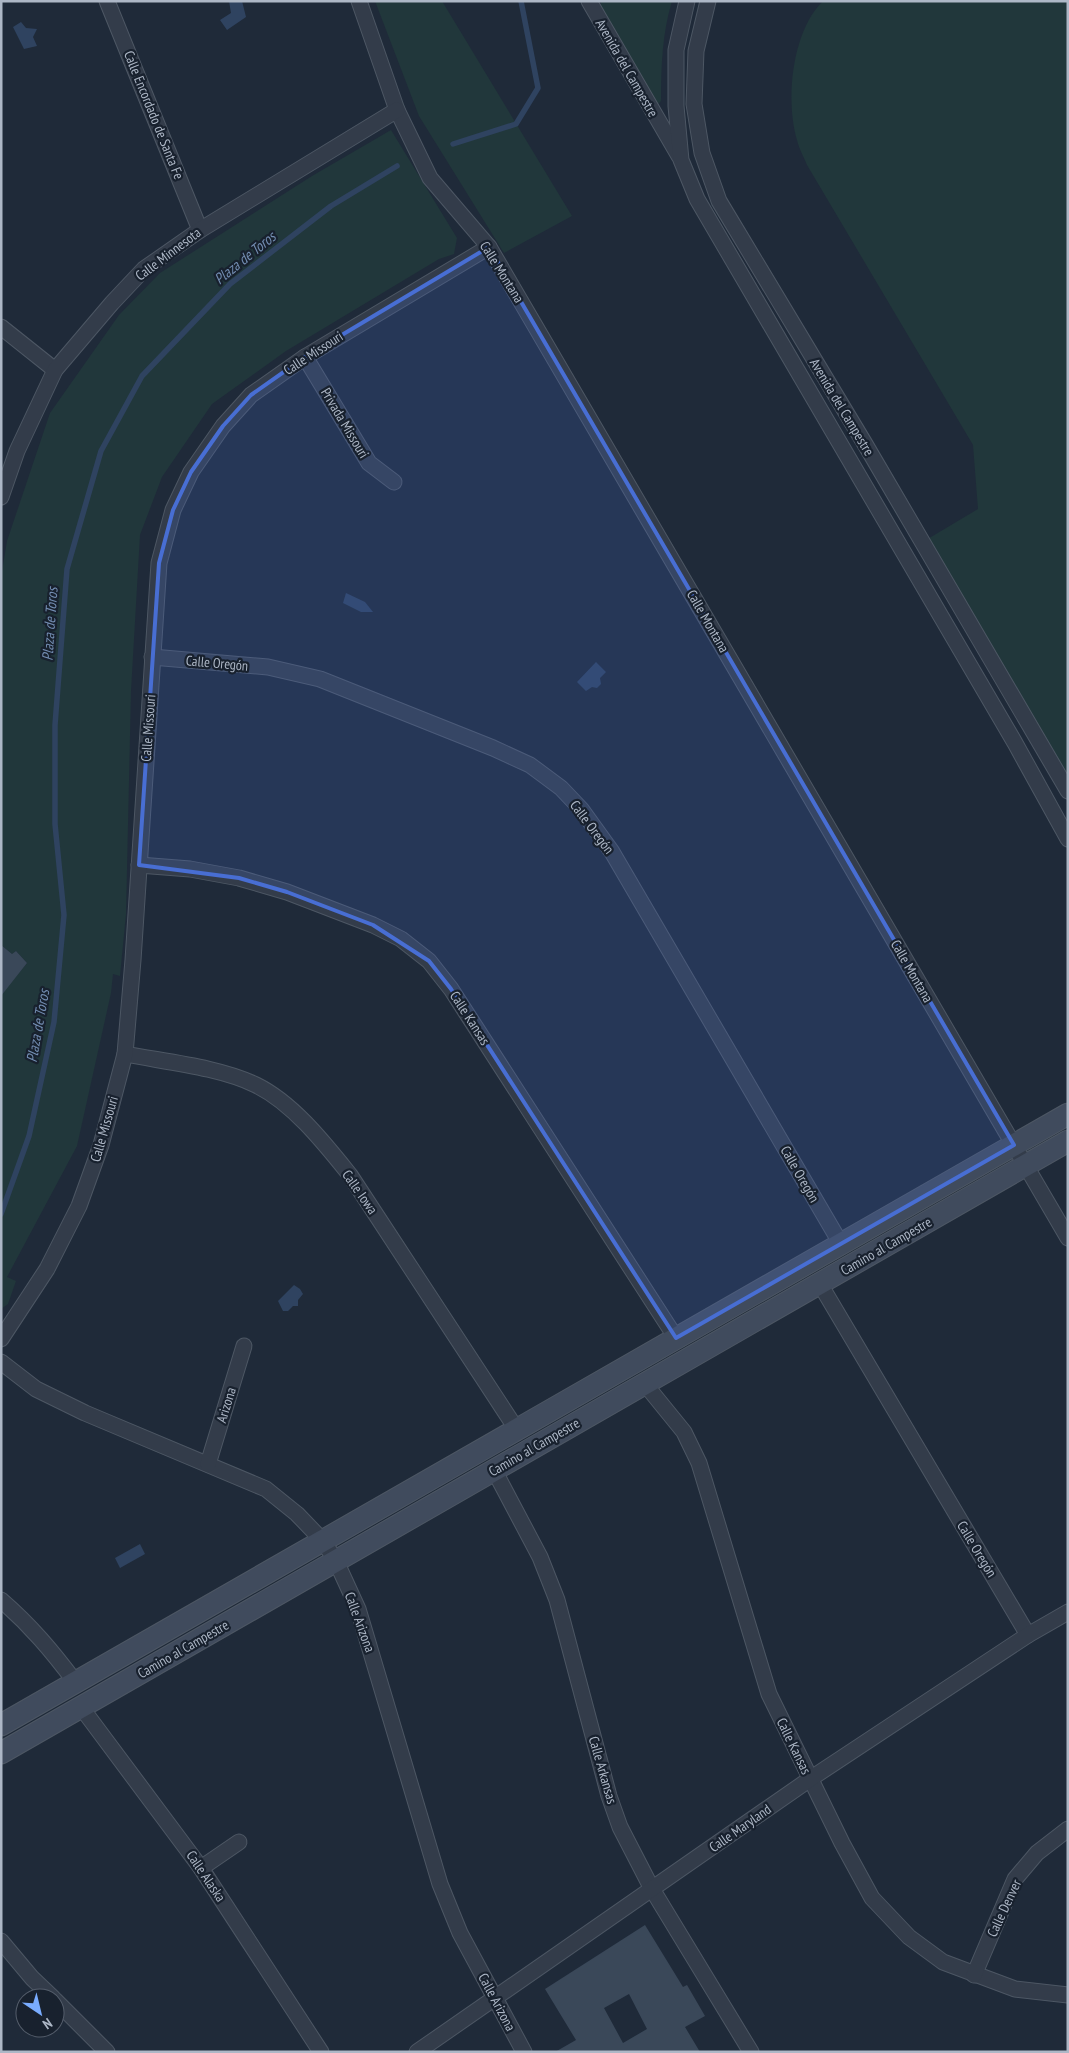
<svg xmlns="http://www.w3.org/2000/svg" width="1069" height="2053" viewBox="0 0 1069 2053" font-family="'PT Sans Narrow',sans-serif">
  <style>
    .green { fill: #21373b }
    .water { fill: #2f4360 }
    .lines { fill: none; stroke-linecap: round; stroke-linejoin: round }
    .stream { stroke: #2f4360; stroke-width: 5.5 }
    .building { fill: #3a4859; fill-rule: evenodd }
    .street-casing { stroke: #4d5764; stroke-width: 17 }
    .secondary-casing { stroke: #4d5764; stroke-width: 23 }
    .street { stroke: #333c4a; stroke-width: 15 }
    .secondary { stroke: #404b5d; stroke-width: 21 }
    .marked { fill: #486ed3; fill-opacity: 0.2; stroke: #486ed3; stroke-width: 4; stroke-linejoin: round }
    .labels { text-anchor: middle; stroke-width: 4.5; stroke-linejoin: round; paint-order: stroke }
    .street-label { font-size: 14px; fill: #adb7c6; stroke: #18212e }
    .water-label { font-size: 15px; font-style: italic; fill: #738db2; stroke: #18212e }
  </style>
  <rect width="100%" height="100%" fill="#1f2a39"/>
  <!-- green -->
  <g class="green">
    <polygon points="375,1 442,1 572,216 504,253 419,116"/>
    <path d="M601,1H672C662,34 661,67 661,101L658,104L601,12Z"/>
    <path d="M823,1H1068V777L926,540L978,509L973,445L807,165C804,157 799,149 797,140C785,100 792,31 823,1Z"/>
    <polygon points="391,130 457,238 454,254 439,259 286,351 212,404 162,477 140,535 131,691 126,914 120,976 113,974 111,993 77,1146 7,1277 16,1281 8,1304 1,1309 1,995 27,963 16,951 12,954 1,945 1,577 7,541 50,413 119,315 160,273 312,176"/>
  </g>
  <!-- water -->
  <g class="water">
    <polygon points="229,1 242,1 246,17 227,30 220,20 231,13"/>
    <polygon points="21,22 26,28 37,29 33,37 37,46 24,49 13,27"/>
    <polygon points="346,593 365,602 373,612 361,612 343,603"/>
    <polygon points="596,662 606,672 600,678 601,684 597,688 592,687 586,691 577,682"/>
    <polygon points="294,1285 300,1289 303,1294 298,1300 298,1306 293,1306 288,1311 283,1311 278,1301"/>
    <polygon points="140,1544 145,1554 120,1568 115,1558"/>
  </g>
  <g class="lines">
    <!-- stream -->
    <g class="stream">
      <polyline points="453,144 516,124 538,88 521,1"/>
      <polyline points="1,1214 29,1136 54,1022 64,915 55,824 55,725 67,569 101,451 142,376 230,284 331,206 397,166"/>
    </g>
  </g>
  <!-- building -->
  <g class="building">
    <polygon points="1,945 12,954 16,951 27,963 1,996"/>
    <path d="M645,1925L683,1987L687,1985L705,2016L685,2027L700,2052H555L576,2040L545,1989ZM629,1994L647,2029L623,2043L604,2008Z"/>
  </g>
  <g class="lines">
    <defs>
      <g id="street">
        <polyline points="107,1 200,230"/>
        <polyline points="359,1 397,110 430,178 489,247 1068,1238"/>
        <polyline points="589,1 679,156"/>
        <polyline points="687,1 676,50 676,106 681,160 697,199 1015,743 1068,839"/>
        <polyline points="708,1 696,51 694,104 702,153 719,201 865,444 1068,791"/>
        <polyline points="1,327 55,370"/>
        <polyline points="305,357 369,463 394,482"/>
        <polyline points="1,497 17,451 55,370 112,303 144,269 200,230 397,110"/>
        <polyline points="152,657 268,667 320,679 493,748 530,765 561,788 581,809 612,852 841,1244"/>
        <polyline points="139,865 190,869 239,878 287,892 373,925 401,939 429,961 451,989 676,1338"/>
        <path d="M125,1054C166,1062 219,1067 256,1085C293,1103 325,1144 350,1175L517,1430"/>
        <polyline points="820,1284 1028,1635"/>
        <polyline points="1,1339 47,1269 79,1206 101,1145 125,1054 133,960 159,563 173,510 191,472 223,426 251,395 305,357 489,247"/>
        <polyline points="1,1362 36,1389 85,1413 266,1489 297,1514 323,1541 336,1561 358,1609 440,1884 460,1933 524,2052"/>
        <polyline points="645,1384 684,1432 699,1463 769,1694 842,1843 872,1898 909,1937 943,1962 1015,1989 1068,1995"/>
        <polyline points="208,1464 244,1346"/>
        <polyline points="494,1470 540,1557 557,1600 609,1796 620,1827 652,1889 751,2052"/>
        <path d="M1,1600C31,1626 52,1651 76,1683"/>
        <polyline points="81,1707 201,1868 321,2052"/>
        <polyline points="201,1868 239,1842"/>
        <polyline points="1,1941 32,1978 53,1998"/>
        <polyline points="974,1975 1015,1879 1037,1853 1068,1829"/>
        <polyline points="55,2000 107,2052"/>
        <polyline points="417,2052 810,1779 1028,1635 1068,1612"/>
      </g>
      <g id="secondary">
        <polyline points="1,1725 1068,1114"/>
        <polyline points="1,1753 1068,1141"/>
      </g>
    </defs>
    <!-- street casing -->
    <use href="#street" class="street-casing"/>
    <!-- secondary casing -->
    <use href="#secondary" class="secondary-casing"/>
    <!-- street -->
    <use href="#street" class="street"/>
    <!-- secondary -->
    <use href="#secondary" class="secondary"/>
  </g>
  <!-- marked area -->
  <path class="marked" d="M489,247L1014,1145L676,1338L451,989L429,961L373,925L287,892L239,878L139,865L159,563L173,510L191,472L223,426L251,395L305,357Z"/>
  <g class="labels">
    <!-- street labels -->
    <g class="street-label">
      <text transform="translate(627 68) rotate(60)" y="5">Avenida del Campestre</text>
      <text transform="translate(154 115) rotate(68)" y="5">Calle Encordado de Santa Fe</text>
      <text transform="translate(168 254) rotate(-37)" y="5">Calle Minnesota</text>
      <text transform="translate(502 272) rotate(58)" y="5">Calle Montana</text>
      <text transform="translate(313 353) rotate(-33)" y="5">Calle Missouri</text>
      <text transform="translate(842 407) rotate(59)" y="5">Avenida del Campestre</text>
      <text transform="translate(345 423) rotate(59)" y="5">Privada Missouri</text>
      <text transform="translate(708 621) rotate(60)" y="5">Calle Montana</text>
      <text transform="translate(217 663) rotate(5)" y="5">Calle Oregón</text>
      <text transform="translate(148 728) rotate(-86)" y="5">Calle Missouri</text>
      <text transform="translate(592 827) rotate(53)" y="5">Calle Oregón</text>
      <text transform="translate(912 971) rotate(60)" y="5">Calle Montana</text>
      <text transform="translate(470 1018) rotate(57)" y="5">Calle Kansas</text>
      <text transform="translate(104 1129) rotate(-74)" y="5">Calle Missouri</text>
      <text transform="translate(800 1174) rotate(60)" y="5">Calle Oregón</text>
      <text transform="translate(360 1192) rotate(55)" y="5">Calle Iowa</text>
      <text transform="translate(886 1246) rotate(-30)" y="5">Camino al Campestre</text>
      <text transform="translate(226 1405) rotate(-73)" y="5">Arizona</text>
      <text transform="translate(534 1447) rotate(-30)" y="5">Camino al Campestre</text>
      <text transform="translate(977 1549) rotate(59)" y="5">Calle Oregón</text>
      <text transform="translate(360 1622) rotate(70)" y="5">Calle Arizona</text>
      <text transform="translate(183 1649) rotate(-30)" y="5">Camino al Campestre</text>
      <text transform="translate(794 1746) rotate(64)" y="5">Calle Kansas</text>
      <text transform="translate(603 1770) rotate(74)" y="5">Calle Arkansas</text>
      <text transform="translate(740 1828) rotate(-35)" y="5">Calle Maryland</text>
      <text transform="translate(206 1876) rotate(56)" y="5">Calle Alaska</text>
      <text transform="translate(1004 1908) rotate(-65)" y="5">Calle Denver</text>
      <text transform="translate(497 2002) rotate(62)" y="5">Calle Arizona</text>
    </g>
    <!-- water labels -->
    <g class="water-label">
      <text transform="translate(245 258) rotate(-39)" y="5">Plaza de Toros</text>
      <text transform="translate(50 624) rotate(-86)" y="5">Plaza de Toros</text>
      <text transform="translate(38 1026) rotate(-80)" y="5">Plaza de Toros</text>
    </g>
  </g>
  <!-- border -->
  <rect width="1069" height="2053" fill="none" stroke="#adb7c6" stroke-width="5"/>
  <!-- north arrow -->
  <g transform="translate(40 2013) rotate(145)"><circle r="24" fill="#18212e" stroke="#545d6b"/>
  <path d="M0-4L9 19L0 12L-9 19Z" fill="#79acff"/>
  <text y="-8" font-size="14" font-weight="bold" text-anchor="middle" fill="#adb7c6">N</text>
  </g>
</svg>
